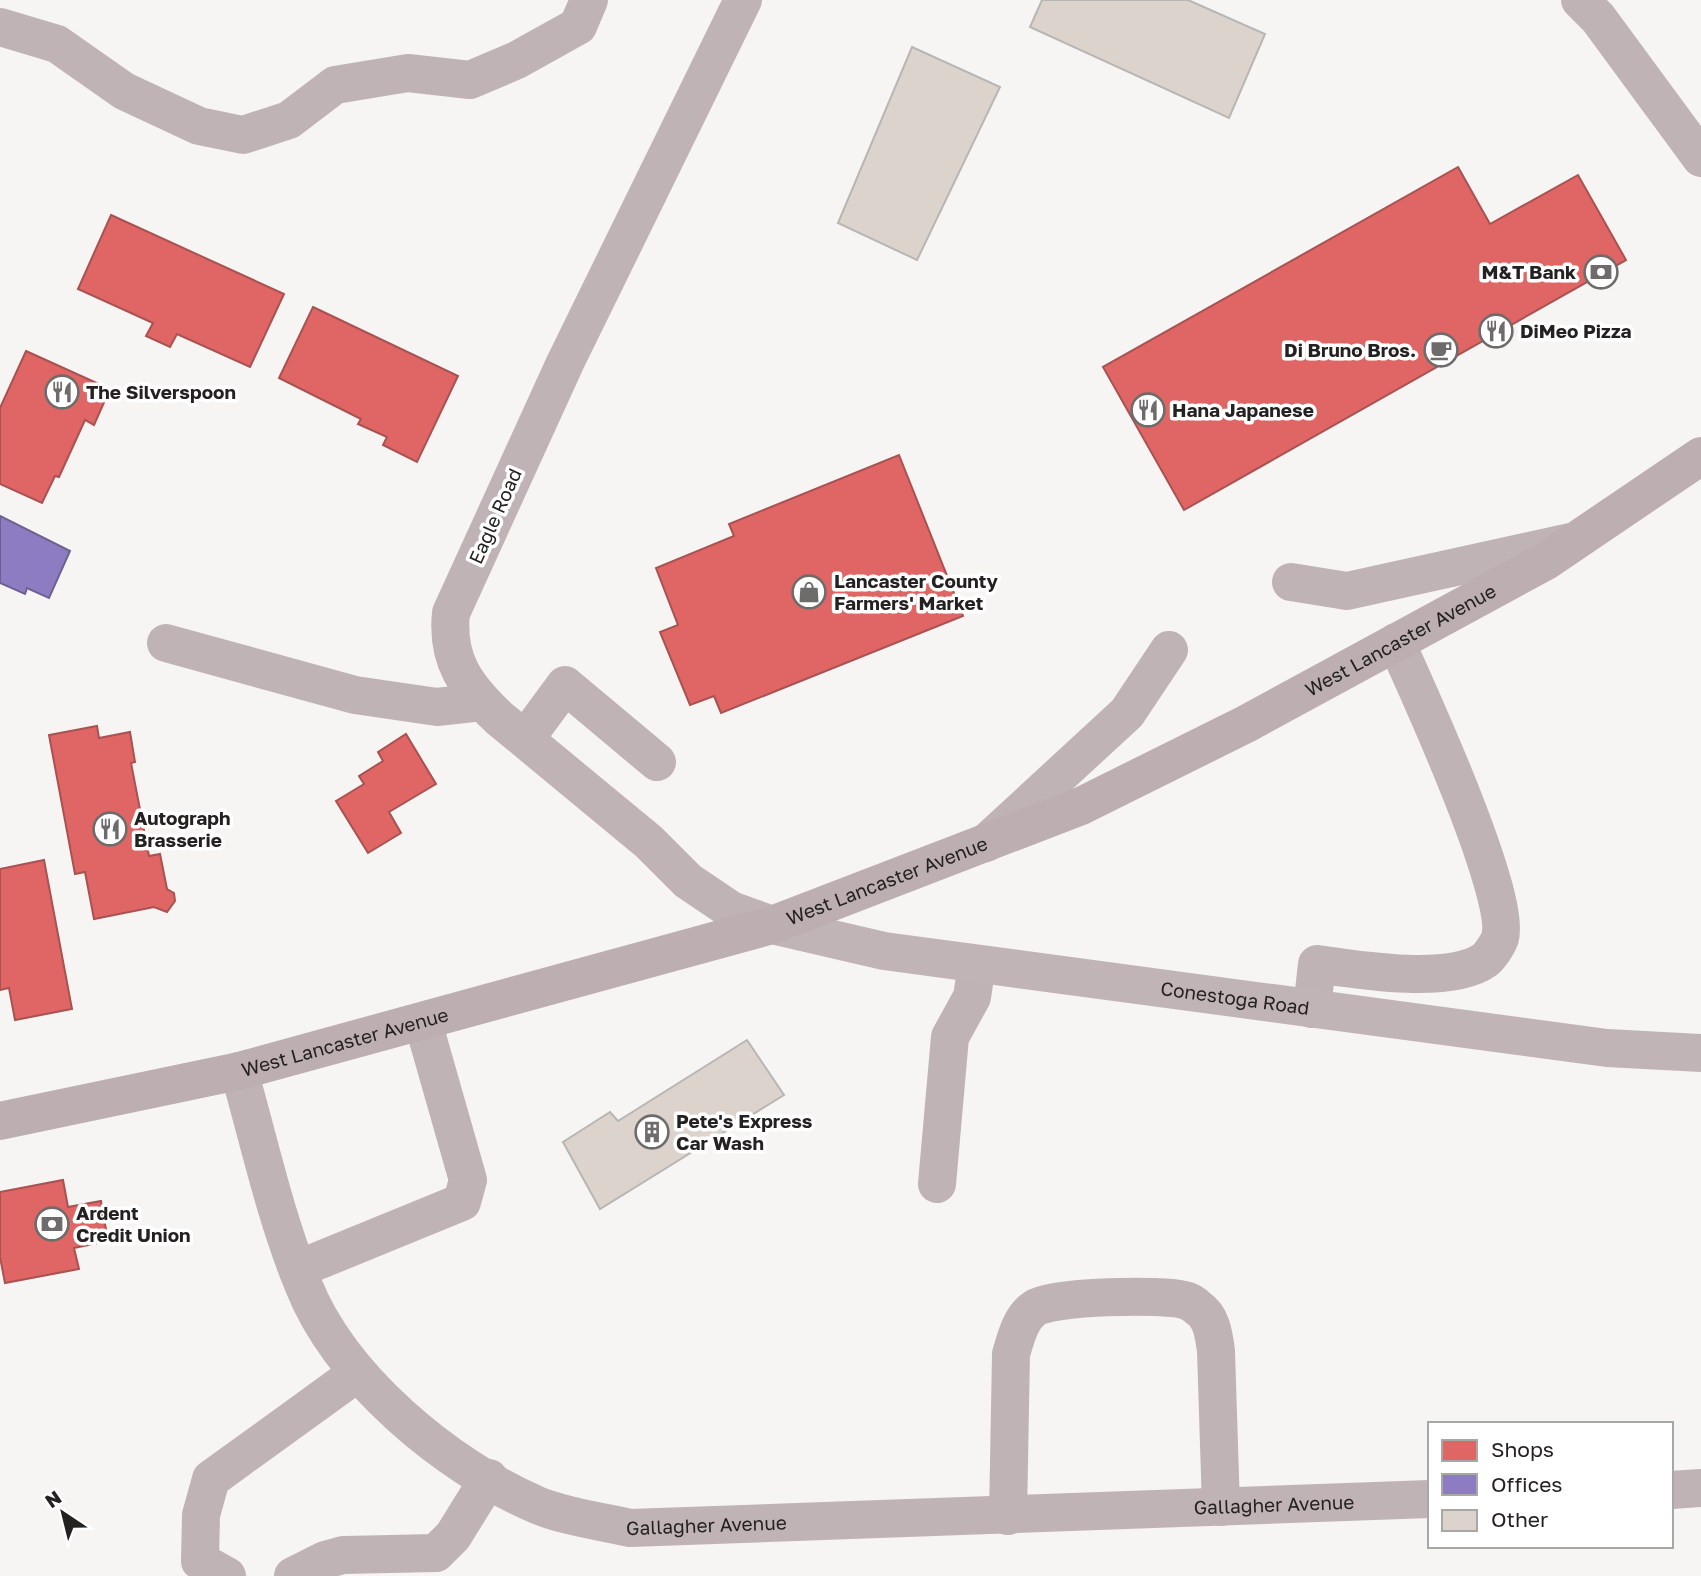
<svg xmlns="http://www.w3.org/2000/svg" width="1701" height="1576" viewBox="0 0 1701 1576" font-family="'Golos Text',sans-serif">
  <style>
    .shops { fill: #e06666; stroke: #a85251; stroke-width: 2 }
    .offices { fill: #8e7cc3; stroke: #6e6192; stroke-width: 2 }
    .building { fill: #dcd4cc; stroke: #b8b6b5; stroke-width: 2 }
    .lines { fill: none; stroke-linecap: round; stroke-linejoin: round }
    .minor { stroke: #c0b3b6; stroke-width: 38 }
    .major { stroke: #c1b4b7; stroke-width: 38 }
    .highway { stroke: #bcaeb1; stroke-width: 38 }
    .labels { text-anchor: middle; stroke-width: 7; stroke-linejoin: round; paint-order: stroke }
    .poi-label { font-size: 19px; font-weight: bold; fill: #242221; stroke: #fff; text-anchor: start }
    .street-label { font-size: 19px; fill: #242221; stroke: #fff }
  </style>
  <rect width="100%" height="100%" fill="#f7f5f3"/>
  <!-- shops -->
  <g class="shops">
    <polygon points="1458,167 1490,224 1578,175 1626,260 1184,510 1103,367"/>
    <polygon points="111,215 284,294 250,367 177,334 170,347 146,336 153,323 78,289"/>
    <polygon points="313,307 458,376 417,462 383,445 387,437 358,424 361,419 279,378"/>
    <polygon points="26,351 110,389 94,425 85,420 59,477 55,476 42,503 0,484 0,408"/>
    <polygon points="899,455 963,616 721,713 714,696 690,705 660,632 678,625 656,568 734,536 729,524"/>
    <polygon points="97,726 99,738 130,732 135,762 131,763 149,856 160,854 167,889 174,893 175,901 167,912 154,907 94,919 85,872 75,874 49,735"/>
    <polygon points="406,734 436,784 389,812 401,833 368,853 336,801 364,784 359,776 383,761 378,752"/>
    <polygon points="44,860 72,1009 15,1020 9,988 0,990 0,869"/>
    <polygon points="63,1180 68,1207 101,1201 108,1241 74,1248 79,1269 5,1283 0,1257 0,1192"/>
  </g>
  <!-- offices -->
  <polygon class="offices" points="0,516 70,551 49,598 27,588 25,594 0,583"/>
  <!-- building -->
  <g class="building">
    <polygon points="1042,0 1188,0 1265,34 1229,118 1030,27"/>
    <polygon points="912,47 1000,87 917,260 838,223"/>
    <polygon points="747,1040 784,1095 600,1209 563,1142 610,1112 618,1121"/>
  </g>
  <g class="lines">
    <!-- minor -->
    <g class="minor">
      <path d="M743,0L565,363L451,613C446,660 466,687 499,718L649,842L688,881L731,910L772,925"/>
      <polyline points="1580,0 1598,18 1701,158"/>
      <polyline points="0,27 57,44 124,91 199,126 243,135 289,120 335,85 408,73 470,80 517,60 578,26 589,0"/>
      <polyline points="1291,582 1347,591 1570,542"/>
      <polyline points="166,643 355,695 437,707 482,702"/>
      <polyline points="526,738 565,685 657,762"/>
      <polyline points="986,843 1127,713 1169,650"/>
      <path d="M1312,1009L1317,964C1358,970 1450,985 1485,960C1490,956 1498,944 1500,938C1512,895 1418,691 1396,642"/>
      <path id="s1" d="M239,1071C259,1141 275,1216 303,1284C340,1378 446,1466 537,1505C565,1517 600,1521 630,1528L1430,1499"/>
      <polyline points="937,1184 950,1037 972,997 977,964"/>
      <polyline points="298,1269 462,1202 468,1180 423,1022"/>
      <polyline points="1671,1490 1701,1488"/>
      <path d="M1008,1516L1011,1354C1016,1338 1020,1318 1035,1308C1052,1296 1164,1294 1184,1300C1189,1301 1195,1305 1198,1308C1212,1317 1214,1336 1216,1351L1221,1507"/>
      <polyline points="227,1576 200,1561 201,1515 211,1479 356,1374"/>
      <polyline points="293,1576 325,1560 343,1555 436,1553 453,1536 489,1478"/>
    </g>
    <!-- major -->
    <path class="major" id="s2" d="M772,925L884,951L1607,1048L1701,1053"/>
    <!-- highway -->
    <path class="highway" id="s3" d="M0,1121L239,1071L772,925L1081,806L1246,724L1546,561L1701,456"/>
  </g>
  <!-- icons -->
  <defs>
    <symbol id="bank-ring" viewBox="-11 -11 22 22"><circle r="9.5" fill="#fff" stroke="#6e6c6a" stroke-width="1.5"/><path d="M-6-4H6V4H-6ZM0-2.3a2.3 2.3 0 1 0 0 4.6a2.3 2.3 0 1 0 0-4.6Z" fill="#6e6c6a"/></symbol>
    <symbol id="restaurant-ring" viewBox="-11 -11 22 22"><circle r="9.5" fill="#fff" stroke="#6e6c6a" stroke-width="1.5"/><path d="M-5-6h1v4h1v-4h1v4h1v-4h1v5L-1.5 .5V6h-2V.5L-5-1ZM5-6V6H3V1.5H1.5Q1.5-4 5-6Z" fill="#6e6c6a"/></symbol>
    <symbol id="cafe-ring" viewBox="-11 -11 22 22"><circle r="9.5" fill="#fff" stroke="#6e6c6a" stroke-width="1.5"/><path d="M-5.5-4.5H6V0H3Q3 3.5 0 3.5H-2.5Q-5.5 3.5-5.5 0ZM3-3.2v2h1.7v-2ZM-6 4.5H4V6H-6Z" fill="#6e6c6a"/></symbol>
    <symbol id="shop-ring" viewBox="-11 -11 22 22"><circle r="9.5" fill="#fff" stroke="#6e6c6a" stroke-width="1.5"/><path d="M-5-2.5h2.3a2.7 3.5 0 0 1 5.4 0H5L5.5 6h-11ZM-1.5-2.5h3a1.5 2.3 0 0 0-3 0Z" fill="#6e6c6a"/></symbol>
    <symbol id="building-ring" viewBox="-11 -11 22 22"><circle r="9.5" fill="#fff" stroke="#6e6c6a" stroke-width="1.5"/><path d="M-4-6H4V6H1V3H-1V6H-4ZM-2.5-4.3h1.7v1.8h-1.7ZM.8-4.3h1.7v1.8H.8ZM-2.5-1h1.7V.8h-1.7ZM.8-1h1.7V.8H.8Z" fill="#6e6c6a"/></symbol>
  </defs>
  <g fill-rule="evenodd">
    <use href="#bank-ring" x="1582" y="253" width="38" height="38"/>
    <use href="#restaurant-ring" x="1477" y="312" width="38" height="38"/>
    <use href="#cafe-ring" x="1422" y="331" width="38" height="38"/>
    <use href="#restaurant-ring" x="43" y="373" width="38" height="38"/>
    <use href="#restaurant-ring" x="1129" y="391" width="38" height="38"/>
    <use href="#shop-ring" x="790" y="573" width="38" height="38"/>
    <use href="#restaurant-ring" x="91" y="810" width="38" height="38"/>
    <use href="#building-ring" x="633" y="1113" width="38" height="38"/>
    <use href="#bank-ring" x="33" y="1205" width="38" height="38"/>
  </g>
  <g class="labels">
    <!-- poi labels -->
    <g class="poi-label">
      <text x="1576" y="279" text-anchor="end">M&amp;T Bank</text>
      <text x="1520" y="338">DiMeo Pizza</text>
      <text x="1416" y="357" text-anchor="end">Di Bruno Bros.</text>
      <text x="86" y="399">The Silverspoon</text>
      <text x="1172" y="417">Hana Japanese</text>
      <text x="834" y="588">Lancaster County<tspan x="834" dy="22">Farmers' Market</tspan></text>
      <text x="134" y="825">Autograph<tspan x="134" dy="22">Brasserie</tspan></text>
      <text x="676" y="1128">Pete's Express<tspan x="676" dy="22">Car Wash</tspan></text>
      <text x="76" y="1220">Ardent<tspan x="76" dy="22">Credit Union</tspan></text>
    </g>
    <!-- street labels -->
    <g class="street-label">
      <text transform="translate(495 516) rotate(-66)" y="7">Eagle Road</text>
      <text dy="7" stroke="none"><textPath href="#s3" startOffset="1488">West Lancaster Avenue</textPath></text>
      <text dy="7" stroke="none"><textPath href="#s3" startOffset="920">West Lancaster Avenue</textPath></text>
      <text dy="7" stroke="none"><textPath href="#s2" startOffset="469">Conestoga Road</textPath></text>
      <text dy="7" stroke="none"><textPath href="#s3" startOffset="354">West Lancaster Avenue</textPath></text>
      <text dy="7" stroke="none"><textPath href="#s1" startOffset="1292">Gallagher Avenue</textPath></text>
      <text dy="7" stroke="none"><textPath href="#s1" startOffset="724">Gallagher Avenue</textPath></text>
    </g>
  </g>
  <!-- legend -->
  <rect x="1428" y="1422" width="245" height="126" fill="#ffffff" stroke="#a7a7a6" stroke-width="2"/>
  <rect x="1442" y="1440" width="35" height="21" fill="#e06666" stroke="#a7a7a6" stroke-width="2"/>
  <text x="1491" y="1457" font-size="21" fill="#242221">Shops</text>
  <rect x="1442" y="1474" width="35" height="21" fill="#8e7cc3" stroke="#a7a7a6" stroke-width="2"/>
  <text x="1491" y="1492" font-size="21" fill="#242221">Offices</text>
  <rect x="1442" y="1510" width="35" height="21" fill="#dcd4cc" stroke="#a7a7a6" stroke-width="2"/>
  <text x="1491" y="1527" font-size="21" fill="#242221">Other</text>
  <!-- north arrow -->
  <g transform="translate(63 1513) rotate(325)" stroke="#ffffff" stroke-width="5" paint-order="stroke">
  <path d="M0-5L12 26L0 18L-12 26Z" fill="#242221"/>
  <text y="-10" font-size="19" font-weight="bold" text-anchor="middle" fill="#242221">N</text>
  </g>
</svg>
